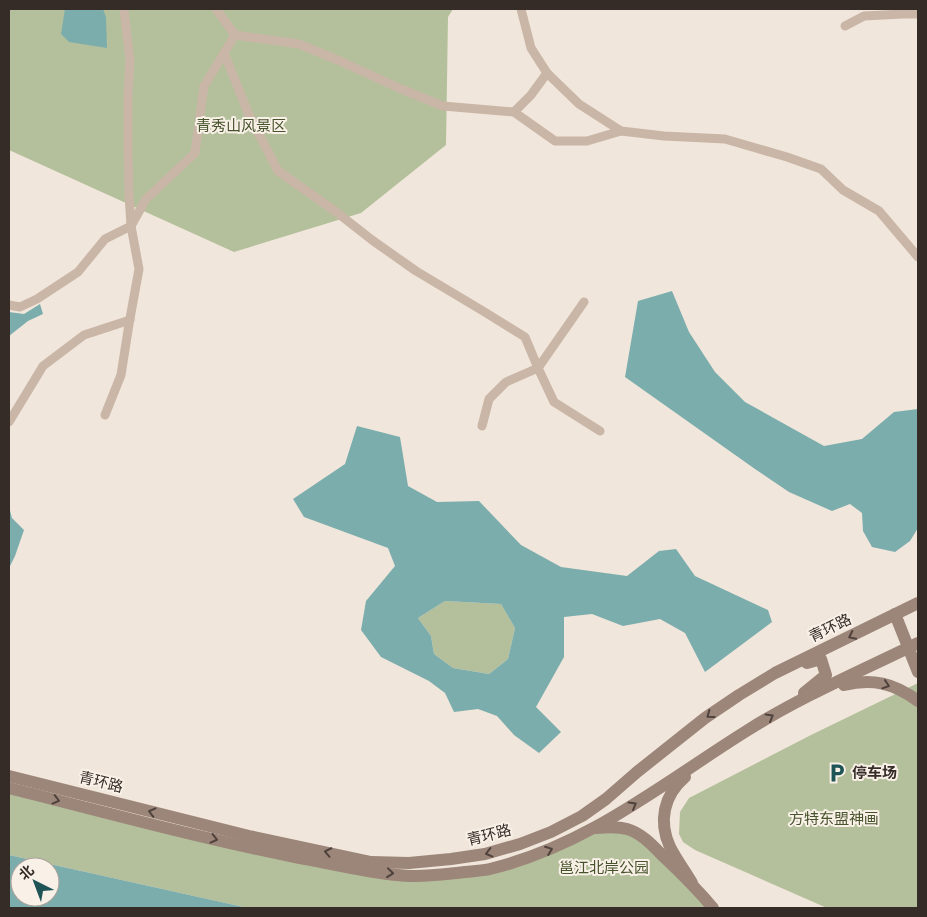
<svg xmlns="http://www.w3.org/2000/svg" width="927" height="917" viewBox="0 0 927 917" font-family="Poppins,'Noto Sans SC',sans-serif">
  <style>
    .green { fill: #b4c09b }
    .water { fill: #7badad; fill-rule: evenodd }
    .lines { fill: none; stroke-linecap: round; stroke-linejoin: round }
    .street { stroke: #c9b6a7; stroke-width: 9 }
    .secondary { stroke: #9c8579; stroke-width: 12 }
    .oneway { stroke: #4f423c }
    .labels { text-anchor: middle; stroke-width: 4; stroke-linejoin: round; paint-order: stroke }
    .park-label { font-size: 15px; fill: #46532c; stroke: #f9f0e7 }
    .street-label { font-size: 15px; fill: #352c28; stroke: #f9f0e7 }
    .poi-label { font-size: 15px; font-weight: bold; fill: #352c28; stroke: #f9f0e7; text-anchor: start }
  </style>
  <rect width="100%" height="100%" fill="#f1e6db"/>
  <!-- green -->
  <g class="green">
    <polygon points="9,9 453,9 448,17 446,145 361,213 234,252 9,150"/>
    <polygon points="445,601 501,604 515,628 508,659 489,674 453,668 434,654 431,636 418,618"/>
    <polygon points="918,683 918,908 827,908 695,850 683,842 679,834 680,812 689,798 811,735"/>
    <polygon points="9,788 366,871 487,869 591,829 627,829 713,908 248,908 9,855"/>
  </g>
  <!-- water -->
  <g class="water">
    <polygon points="65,9 103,9 106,17 107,48 69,42 61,34"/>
    <polygon points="672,291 689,332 715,372 745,402 824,446 862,439 894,412 918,409 918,528 910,541 895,552 872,547 863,531 862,513 850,504 832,511 789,492 755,469 625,377 638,301"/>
    <polygon points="40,304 43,314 28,321 9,336 9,312 24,314"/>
    <path d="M357,426L400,437L408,486L437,502L479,501L521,545L561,567L627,576L659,551L676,549L695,576L768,610L772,622L705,672L685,633L660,619L623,626L592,614L564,617V657L536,707L561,732L539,753L514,735L497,716L478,709L454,712L445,693L429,681L381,657L361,630L366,601L395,566L388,548L304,517L293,499L345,464ZM445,601L501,604L515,628L508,659L489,674L453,668L434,654L431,636L418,618Z"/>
    <polygon points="9,507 12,518 24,530 15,556 9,568"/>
    <path d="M9,855L248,908H9ZM20,867H50V897H20Z"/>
  </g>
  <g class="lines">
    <!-- street -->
    <g class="street">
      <polyline points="216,9 235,35 299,44 340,61 401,89 443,106 514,112 555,141 587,141 621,131"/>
      <polyline points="521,9 531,48 547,73 579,104 621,131 664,136 725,139 787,157 821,169 843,190 879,211 918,257"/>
      <polyline points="845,26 864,16 903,14 918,14"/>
      <polyline points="224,53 249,115 278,171 335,211 372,240 416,271 483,311 525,337 538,368 584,302"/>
      <polyline points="514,112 531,95 547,73"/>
      <polyline points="9,305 20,307 37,299 78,272 105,239 131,226 129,194 128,150 128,96 130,61 124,9"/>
      <polyline points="105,415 121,375 129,324 139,269 131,226 146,199 195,153 204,86 235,35"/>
      <polyline points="9,422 43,366 84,335 130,320"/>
      <polyline points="482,426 489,399 506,382 538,368 554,402 600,431"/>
    </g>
    <!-- secondary -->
    <g class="secondary">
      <polyline points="895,614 918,672"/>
      <path d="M844,685C872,678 894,683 918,701"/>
      <polyline points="804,693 826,675 821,659 807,663"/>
      <polyline points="9,776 249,836 371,862 409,863 451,859 485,854 520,844 551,832 582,816 606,799 637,772 705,718 739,695 775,673 918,603"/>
      <path d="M685,777C664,795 658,821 670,847C676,859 685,871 692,883"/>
      <path d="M9,788C104,812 199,838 295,857C334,864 372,874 411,876C429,876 448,874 465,872C473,871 482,871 490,869C589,845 663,783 748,730C802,696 861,671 918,643"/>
      <path d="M596,828C606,827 617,826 627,829C642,833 654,847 664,857C682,874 698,890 713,908"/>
    </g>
  </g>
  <!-- one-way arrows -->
  <defs><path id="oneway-chevron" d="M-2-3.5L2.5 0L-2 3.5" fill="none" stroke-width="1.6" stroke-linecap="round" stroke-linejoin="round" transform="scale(1.25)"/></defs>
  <g class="oneway">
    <use href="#oneway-chevron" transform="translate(852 636) rotate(154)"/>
    <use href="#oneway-chevron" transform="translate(886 685) rotate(18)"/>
    <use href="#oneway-chevron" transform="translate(710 715) rotate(144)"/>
    <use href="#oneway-chevron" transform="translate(770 717) rotate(-30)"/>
    <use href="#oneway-chevron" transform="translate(56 800) rotate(14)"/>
    <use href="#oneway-chevron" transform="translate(633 805) rotate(-30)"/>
    <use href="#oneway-chevron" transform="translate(152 812) rotate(-166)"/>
    <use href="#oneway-chevron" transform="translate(214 839) rotate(14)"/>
    <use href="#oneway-chevron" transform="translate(549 850) rotate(-21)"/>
    <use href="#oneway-chevron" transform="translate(328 852) rotate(-168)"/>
    <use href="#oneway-chevron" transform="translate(489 853) rotate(166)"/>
    <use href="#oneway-chevron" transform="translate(390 873) rotate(6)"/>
  </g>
  <!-- icons -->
  <defs>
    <symbol id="parking-bare" viewBox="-9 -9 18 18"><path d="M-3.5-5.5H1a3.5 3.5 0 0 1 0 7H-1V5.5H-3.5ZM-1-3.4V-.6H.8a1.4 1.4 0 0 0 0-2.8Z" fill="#1e5456" stroke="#f9f0e7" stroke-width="2.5" paint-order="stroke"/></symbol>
  </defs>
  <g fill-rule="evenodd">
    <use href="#parking-bare" x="823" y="759" width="28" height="28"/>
  </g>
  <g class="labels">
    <!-- park labels -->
    <g class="park-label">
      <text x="241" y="131">青秀山风景区</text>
      <text x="834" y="824">方特东盟神画</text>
      <text x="604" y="873">邕江北岸公园</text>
    </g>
    <!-- street labels -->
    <g class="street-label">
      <text transform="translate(830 628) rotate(-26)" y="5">青环路</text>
      <text transform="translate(101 782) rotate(14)" y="5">青环路</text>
      <text transform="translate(489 835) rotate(-14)" y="5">青环路</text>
    </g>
    <!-- poi labels -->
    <g class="poi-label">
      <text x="852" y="778">停车场</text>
    </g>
  </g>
  <!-- border -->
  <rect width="927" height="917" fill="none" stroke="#352c28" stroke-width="20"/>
  <!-- north arrow -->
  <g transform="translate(35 882) rotate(318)"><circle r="24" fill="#f9f0e7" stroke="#aba29b"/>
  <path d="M0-4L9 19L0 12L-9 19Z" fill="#1e5456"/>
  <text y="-8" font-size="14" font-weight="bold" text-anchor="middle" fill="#352c28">北</text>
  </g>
</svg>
